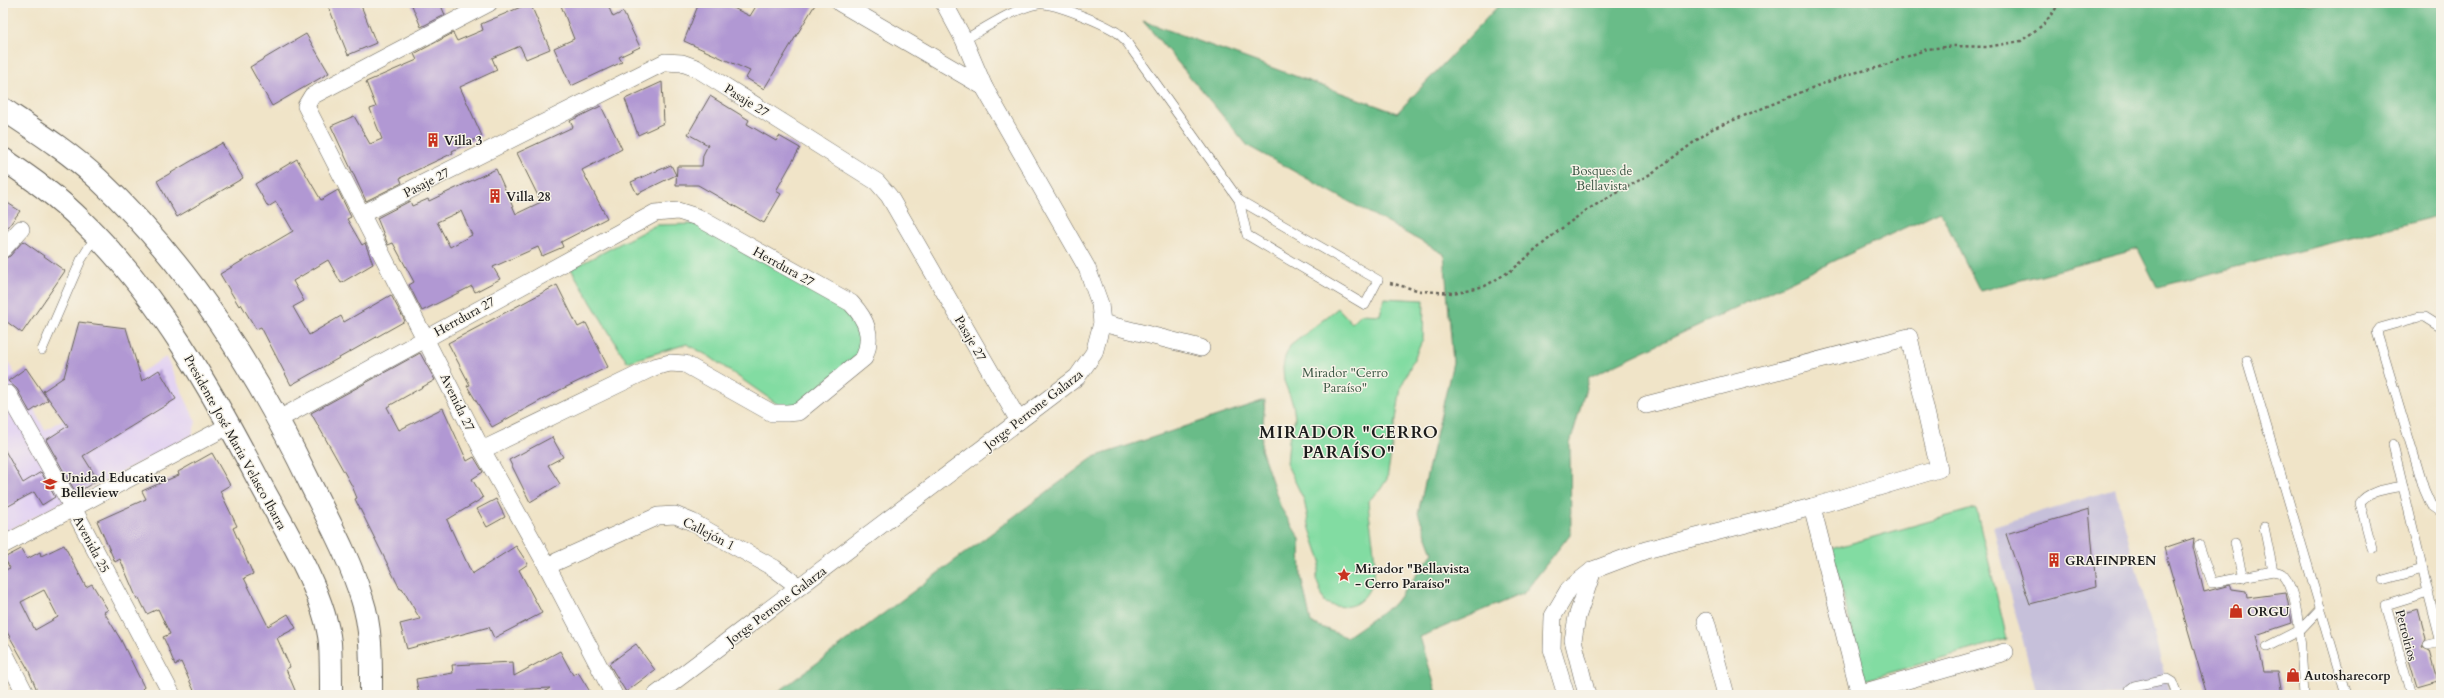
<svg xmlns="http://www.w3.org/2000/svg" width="2444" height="698" viewBox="0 0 2444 698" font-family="Cardo,serif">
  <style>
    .built { fill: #e3d3f2 }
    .industrial { fill: #c6c0da }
    .green { fill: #82dca2; stroke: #4f7c5f }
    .forest { fill: #69bc88; stroke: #426c52 }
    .building { fill: #b198d3; fill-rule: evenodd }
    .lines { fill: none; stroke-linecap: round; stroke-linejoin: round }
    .service-casing { stroke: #666258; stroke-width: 10 }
    .minor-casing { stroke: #666258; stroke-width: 18 }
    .secondary-casing { stroke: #666258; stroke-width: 24 }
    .path { stroke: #666258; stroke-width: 2.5; stroke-dasharray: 3 3; stroke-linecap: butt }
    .service { stroke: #fff; stroke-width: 9 }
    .minor { stroke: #fff; stroke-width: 17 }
    .secondary { stroke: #fff; stroke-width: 22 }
    .labels { text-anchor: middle; stroke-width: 3; stroke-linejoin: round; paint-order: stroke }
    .street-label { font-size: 13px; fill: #1c1c1c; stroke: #f7f3e8 }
    .poi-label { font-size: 13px; font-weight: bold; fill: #1c1c1c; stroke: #f7f3e8; text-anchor: start }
    .park-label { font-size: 13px; fill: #3b5644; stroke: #f7f3e8 }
    .district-label { font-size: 17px; font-weight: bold; letter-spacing: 1px; fill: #1c1c1c; stroke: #f7f3e8 }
  </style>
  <rect width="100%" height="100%" fill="#f7f3e8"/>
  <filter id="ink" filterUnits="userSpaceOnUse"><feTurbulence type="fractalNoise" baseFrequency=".025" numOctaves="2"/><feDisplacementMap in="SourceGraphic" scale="8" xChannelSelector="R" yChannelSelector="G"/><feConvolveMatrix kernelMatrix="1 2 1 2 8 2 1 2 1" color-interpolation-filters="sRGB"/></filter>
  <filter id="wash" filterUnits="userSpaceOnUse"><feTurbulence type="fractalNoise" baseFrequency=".012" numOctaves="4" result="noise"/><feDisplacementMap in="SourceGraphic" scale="16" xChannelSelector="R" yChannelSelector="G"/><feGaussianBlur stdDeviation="0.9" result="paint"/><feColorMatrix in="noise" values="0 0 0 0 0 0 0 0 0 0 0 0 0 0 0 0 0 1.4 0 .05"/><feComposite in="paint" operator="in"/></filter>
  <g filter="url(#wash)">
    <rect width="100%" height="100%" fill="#f0e4c8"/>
    <!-- built -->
    <polygon class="built" points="3,356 7,359 45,430 166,357 196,422 192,435 3,533"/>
    <!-- industrial -->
    <polygon class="industrial" points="2115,489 2170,695 2037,695 1993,526"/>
    <!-- green -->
    <g class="green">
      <polygon points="695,224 846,304 862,329 859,354 797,405 780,406 710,357 687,344 627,362 571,269 656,225"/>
      <path d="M1384,298L1424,300L1423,339L1401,387L1387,479L1380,490L1368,501C1369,521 1377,557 1374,575C1368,602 1351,613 1325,603L1316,579L1321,561L1310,529L1304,500L1287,465L1289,440L1295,418L1293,404L1284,381L1283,368L1285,357L1290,346L1338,308L1352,323L1361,314L1380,315Z"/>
      <polygon points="1976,508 2007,639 1865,680 1831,549"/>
    </g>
    <!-- forest -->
    <polygon class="forest" points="1501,3 2441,3 2441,215 2157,287 2138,249 1980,291 1940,211 1589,377 1570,444 1571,533 1524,593 1420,637 1437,693 1434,695 774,695 1094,457 1265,400 1261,449 1281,508 1300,539 1301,576 1311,623 1346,637 1394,604 1433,553 1418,513 1453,362 1444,254 1248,146 1143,21 1397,113"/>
    <g id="blocks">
      <!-- building -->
      <g class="building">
        <polygon points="327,3 360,3 376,43 348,55"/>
        <polygon points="411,3 440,3 445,15 421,27"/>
        <polygon points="530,3 550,49 526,59 520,46 492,58 497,70 460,87 482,136 452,151 453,153 400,178 402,183 366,201 331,126 354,116 370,144 382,139 370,109 376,107 366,82 417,60 414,54 453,33 457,41 483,30 481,24"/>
        <polygon points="560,3 607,3 613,17 623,12 640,47 619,57 622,62 571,86 554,48 574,39"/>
        <polygon points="699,3 723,3 750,16 758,3 816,3 764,89 746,78 750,71 684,41"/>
        <polygon points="306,34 329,73 272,106 250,67"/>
        <polygon points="662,82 664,123 638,135 625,99"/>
        <polygon points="710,96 749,120 747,124 776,141 779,136 800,148 776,191 781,194 764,223 698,185 676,185 677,166 702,166 703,155 708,145 688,134"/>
        <path d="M601,106L622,149L582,170L607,218L561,242L563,247L542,256L538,247L493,267L500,279L475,292L472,286L422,311L409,285L414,282L393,243L388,245L377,218L410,201L412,206L428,199L429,201L496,169L516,214L541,202L517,153L573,127L570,121ZM461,211L472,235L450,247L437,222Z"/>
        <polygon points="222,143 243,178 177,217 157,181"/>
        <polygon points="297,159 321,200 338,190 351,217 347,219 362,245 365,243 373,264 341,283 328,260 293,281 304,301 293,307 309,335 341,316 344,322 391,295 405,321 291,385 261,327 256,329 241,304 239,306 220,274 293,231 276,202 268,207 255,184"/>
        <polygon points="671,165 676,175 637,194 631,182"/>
        <polygon points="3,200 20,211 3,234"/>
        <polygon points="23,241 65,271 22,333 3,319 3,259 10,256"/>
        <polygon points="557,285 578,327 586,323 608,367 560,390 492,427 467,386 470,385 448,343"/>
        <polygon points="79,322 126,328 142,381 159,370 176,399 83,456 98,480 76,493 46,440 68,426 43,391 64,377"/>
        <polygon points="420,353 435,380 387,407 399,430 443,408 467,461 474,457 483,472 472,479 483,498 447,520 472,574 516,546 528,564 519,570 542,613 494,638 489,627 407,649 400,624 420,619 402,588 400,589 355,499 357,498 352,486 311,413"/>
        <polygon points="26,368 48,400 30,412 17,389 8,381"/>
        <polygon points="552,437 563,457 548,465 560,484 530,502 509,460"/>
        <polygon points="3,447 23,483 41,472 55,497 42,505 34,492 3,509"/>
        <polygon points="212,453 230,485 220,491 237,526 233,528 253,574 244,578 268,626 288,614 296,628 277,638 290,667 286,669 297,695 196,695 181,662 175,665 166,643 163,637 170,634 158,609 147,614 139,598 137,599 120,559 115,562 97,521 146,499 142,491 179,475 178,472"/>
        <polygon points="496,499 505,517 487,527 477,509"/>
        <polygon points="2089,509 2096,587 2030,604 2006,534"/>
        <polygon points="2194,538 2193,547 2204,592 2230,585 2232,589 2246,591 2247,598 2286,593 2292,623 2256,635 2264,671 2278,671 2282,695 2207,695 2164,548"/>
        <path d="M64,545L86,587L92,584L108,610L104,612L121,640L144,687L142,689L145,695H39L28,669L3,625V571L10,568L4,558L21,549L27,559L40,552L41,556ZM44,590L58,617L35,630L21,602Z"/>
        <polygon points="2418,609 2426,639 2422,647 2430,651 2438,681 2417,687 2396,615"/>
        <polygon points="636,644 655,670 626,692 609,664"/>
        <polygon points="560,651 573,675 578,672 592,695 540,695 550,688 419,695 416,679 453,673 452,665 513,662 514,676"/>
      </g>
    </g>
  </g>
  <g filter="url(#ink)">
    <use href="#blocks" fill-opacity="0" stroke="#666258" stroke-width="1"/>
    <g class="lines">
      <defs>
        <g id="service">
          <path d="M964,40C985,28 1015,8 1038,4C1053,2 1105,24 1118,33C1123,37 1127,42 1130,47L1239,200L1247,235L1365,305L1378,280L1239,200"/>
          <polyline points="2441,327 2425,317 2419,317 2380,328 2377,332 2424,489 2431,505 2438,510 2441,509"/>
          <polyline points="42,350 81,260 96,236"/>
          <polyline points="2247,360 2346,695"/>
          <polyline points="2393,444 2428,592"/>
          <polyline points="2264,527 2273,571"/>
          <polyline points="2235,543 2243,578"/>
          <path d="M2199,545L2212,583L2273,571C2276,572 2280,572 2282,574C2301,590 2302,670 2304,695"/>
          <path d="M2372,548L2360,503C2368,490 2389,489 2403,486"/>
          <polyline points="2383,580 2423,569"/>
          <polyline points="2428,645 2441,642"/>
          <polyline points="2267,647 2300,630 2321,608"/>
          <polyline points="2131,695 2130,689 2134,686 2167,679 2172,682 2177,695"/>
          <polyline points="2411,695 2386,605 2428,592 2441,643"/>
        </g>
        <g id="minor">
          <polyline points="489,3 312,96 306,106 482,450 547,566 614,695"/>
          <polyline points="840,3 984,87"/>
          <polyline points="362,214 665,62 682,63 696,68 877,182 889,196 1019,421"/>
          <polyline points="3,249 21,229"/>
          <polyline points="1102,323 1201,348"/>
          <polyline points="8,394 73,508 172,695"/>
          <path d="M279,419L655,213L678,211L697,217L851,303C867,320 873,336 864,358L798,412L787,413H772L685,364L670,363L654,367L482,450"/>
          <polyline points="1812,507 1860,695"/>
          <polyline points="3,545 230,425"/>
          <polyline points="547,566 658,516 675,515 692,522 774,568 799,587"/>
          <polyline points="1706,621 1726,695"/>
          <polyline points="3,650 26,695"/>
          <polyline points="656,695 1077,377 1094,353 1102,323 1100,304 1087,268 984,87 964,40 944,3"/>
          <polyline points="1566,695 1552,649 1553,616 1569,589 1593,570 1646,550 1812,507 1939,469 1909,337 1646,405"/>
          <polyline points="1587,695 1573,640 1577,617 1593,570"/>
          <polyline points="1855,695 2005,652"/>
        </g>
        <g id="secondary">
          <path d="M3,109C36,131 69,152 98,179C191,266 258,374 312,487C330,523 350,560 362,599C372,629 371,663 371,695"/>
          <path d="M3,159C31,178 58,197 82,221C159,296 211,389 260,483C284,528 325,593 330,643C331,660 331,678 331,695"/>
        </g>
      </defs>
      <!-- service casing -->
      <use href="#service" class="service-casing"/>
      <!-- minor casing -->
      <use href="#minor" class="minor-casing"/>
      <!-- secondary casing -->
      <use href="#secondary" class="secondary-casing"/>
      <!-- path -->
      <polyline class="path" points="1390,283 1421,291 1453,293 1485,286 1512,270 1558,231 1585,211 1652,173 1712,129 1814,87 1849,74 1880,67 1927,49 1954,46 1987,47 2021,41 2044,24 2060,3"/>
      <!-- service -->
      <use href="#service" class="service"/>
      <!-- minor -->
      <use href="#minor" class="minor"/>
      <!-- secondary -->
      <use href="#secondary" class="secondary"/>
    </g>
  </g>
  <!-- icons -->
  <defs>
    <symbol id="building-bare" viewBox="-9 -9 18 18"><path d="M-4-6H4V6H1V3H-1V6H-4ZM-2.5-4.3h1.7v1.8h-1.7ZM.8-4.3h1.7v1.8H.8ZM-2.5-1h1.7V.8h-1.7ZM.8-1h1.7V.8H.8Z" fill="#c8321e" stroke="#f7f3e8" stroke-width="2.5" paint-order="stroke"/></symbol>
    <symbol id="school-bare" viewBox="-9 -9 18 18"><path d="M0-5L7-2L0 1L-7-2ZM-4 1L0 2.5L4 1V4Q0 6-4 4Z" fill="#c8321e" stroke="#f7f3e8" stroke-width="2.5" paint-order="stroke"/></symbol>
    <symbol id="sight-bare" viewBox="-9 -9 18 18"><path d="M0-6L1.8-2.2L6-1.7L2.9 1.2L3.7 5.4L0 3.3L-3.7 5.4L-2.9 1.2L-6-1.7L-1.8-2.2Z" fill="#c8321e" stroke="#f7f3e8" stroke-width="2.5" paint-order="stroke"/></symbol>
    <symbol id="shop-bare" viewBox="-9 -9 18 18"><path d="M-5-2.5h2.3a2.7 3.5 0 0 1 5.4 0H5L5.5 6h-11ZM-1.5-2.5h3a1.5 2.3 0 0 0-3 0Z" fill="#c8321e" stroke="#f7f3e8" stroke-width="2.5" paint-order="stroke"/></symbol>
  </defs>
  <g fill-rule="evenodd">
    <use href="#building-bare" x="423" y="130" width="20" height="20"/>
    <use href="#building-bare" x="485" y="186" width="20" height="20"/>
    <use href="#school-bare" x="40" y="474" width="20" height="20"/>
    <use href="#building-bare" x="2044" y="550" width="20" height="20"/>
    <use href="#sight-bare" x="1334" y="565" width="20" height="20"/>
    <use href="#shop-bare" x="2226" y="601" width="20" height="20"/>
    <use href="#shop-bare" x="2283" y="665" width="20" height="20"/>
  </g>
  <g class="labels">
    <!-- street labels -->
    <g class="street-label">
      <text transform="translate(747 100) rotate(32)" y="5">Pasaje 27</text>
      <text transform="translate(426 182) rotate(-27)" y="5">Pasaje 27</text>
      <text transform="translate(784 266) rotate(29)" y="5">Herrdura 27</text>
      <text transform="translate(464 316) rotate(-29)" y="5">Herrdura 27</text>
      <text transform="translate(971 338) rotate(60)" y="5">Pasaje 27</text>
      <text transform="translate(458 402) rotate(64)" y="5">Avenida 27</text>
      <text transform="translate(1033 409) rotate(-38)" y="5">Jorge Perrone Galarza</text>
      <text transform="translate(236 442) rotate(61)" y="5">Presidente José Maria Velasco Ibarra</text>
      <text transform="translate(709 533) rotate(27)" y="5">Callejón 1</text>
      <text transform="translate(92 544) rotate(62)" y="5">Avenida 25</text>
      <text transform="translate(776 605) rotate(-37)" y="5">Jorge Perrone Galarza</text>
      <text transform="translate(2407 635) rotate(75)" y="5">Petrolrios</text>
    </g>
    <!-- poi labels -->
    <g class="poi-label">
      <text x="444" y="145">Villa 3</text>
      <text x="506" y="201">Villa 28</text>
      <text x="61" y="482">Unidad Educativa<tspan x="61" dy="15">Belleview</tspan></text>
      <text x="2065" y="565">GRAFINPREN</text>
      <text x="1355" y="573">Mirador "Bellavista<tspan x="1355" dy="15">- Cerro Paraíso"</tspan></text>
      <text x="2247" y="616">ORGU</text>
      <text x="2304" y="680">Autosharecorp</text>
    </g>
    <!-- park labels -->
    <g class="park-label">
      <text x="1602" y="175">Bosques de<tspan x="1602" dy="15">Bellavista</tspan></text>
      <text x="1345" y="377">Mirador "Cerro<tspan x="1345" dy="15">Paraíso"</tspan></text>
    </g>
    <!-- district labels -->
    <g class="district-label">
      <text x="1349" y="438">MIRADOR "CERRO<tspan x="1349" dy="20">PARAÍSO"</tspan></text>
    </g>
  </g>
  <!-- margin -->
  <rect width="2444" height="698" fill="none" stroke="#f7f3e8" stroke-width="16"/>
</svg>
